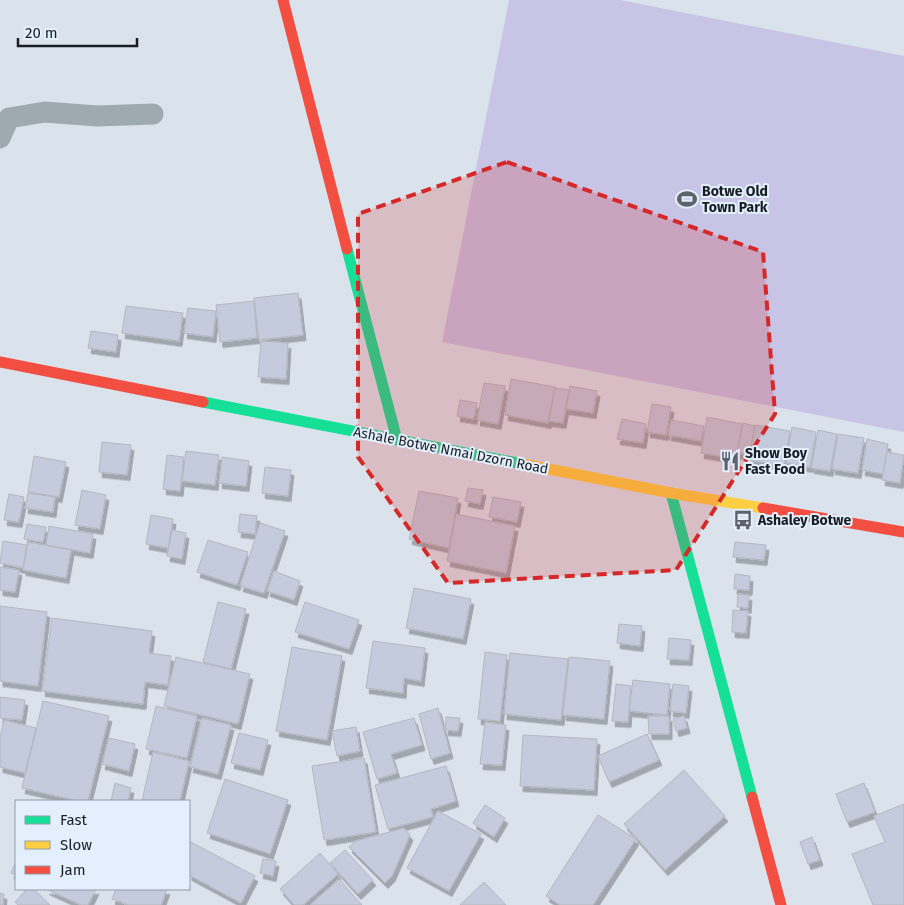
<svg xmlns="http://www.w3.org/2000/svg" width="904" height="905" viewBox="0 0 904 905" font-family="'Fira Sans',sans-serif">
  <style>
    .green { fill: #c7c4e5 }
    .building { fill: #c3cbdc; stroke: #b2b8bf; filter: url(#shadow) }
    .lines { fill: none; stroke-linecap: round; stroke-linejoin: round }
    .lane { stroke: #9eaab0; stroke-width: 21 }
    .fast { stroke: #16e098; stroke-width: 11 }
    .slow { stroke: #ffcf43; stroke-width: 11 }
    .jam { stroke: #f24e42; stroke-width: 11 }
    .marked { fill: #d62828; fill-opacity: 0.2; stroke: #d62828; stroke-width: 4; stroke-dasharray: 10 6; stroke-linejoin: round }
    .labels { text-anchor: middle; stroke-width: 4; stroke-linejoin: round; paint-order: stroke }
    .poi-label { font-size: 14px; font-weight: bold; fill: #191e24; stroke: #e3effc; text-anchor: start }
    .street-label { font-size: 14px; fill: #191e24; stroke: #e3effc }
  </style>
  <defs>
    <filter id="shadow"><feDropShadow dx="3" dy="5.5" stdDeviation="0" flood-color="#0004"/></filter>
  </defs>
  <rect width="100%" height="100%" fill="#dae3ec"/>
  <!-- green -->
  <polygon class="green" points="509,0 620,0 904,56 904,432 442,342"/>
  <!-- building -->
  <g class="building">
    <polygon points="298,293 303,335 259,340 254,298"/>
    <polygon points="254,301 257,338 220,342 216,305"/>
    <polygon points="126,306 183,313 179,341 122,333"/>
    <polygon points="188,308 216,311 213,337 184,333"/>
    <polygon points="91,331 118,335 116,352 88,348"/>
    <polygon points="261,341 288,343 286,379 258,377"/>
    <polygon points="511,379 555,387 548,423 505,415"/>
    <polygon points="484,383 505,386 498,424 477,420"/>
    <polygon points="570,386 597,391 593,413 566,409"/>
    <polygon points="555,388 569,390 563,423 549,421"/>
    <polygon points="460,400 477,403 474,419 457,416"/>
    <polygon points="652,404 671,407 666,435 647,432"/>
    <polygon points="707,417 742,424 736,459 701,453"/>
    <polygon points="622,419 646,424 643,443 617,439"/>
    <polygon points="671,420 704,426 701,441 668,435"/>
    <polygon points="743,423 755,426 749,455 737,453"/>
    <polygon points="755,425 790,431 784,466 749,460"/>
    <polygon points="792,427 816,432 810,467 786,463"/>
    <polygon points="818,430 837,434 830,471 811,468"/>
    <polygon points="838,434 864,438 858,473 832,469"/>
    <polygon points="867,439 888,444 883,474 862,470"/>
    <polygon points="102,442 131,445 127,475 99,472"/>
    <polygon points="186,451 219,455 215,485 182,481"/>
    <polygon points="887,452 904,455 900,483 882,480"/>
    <polygon points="167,455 184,457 180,491 163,489"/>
    <polygon points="34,456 66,462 59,497 28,492"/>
    <polygon points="222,457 249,461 246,486 219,483"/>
    <polygon points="265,467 291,470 288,496 262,493"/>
    <polygon points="468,488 483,490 480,504 465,501"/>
    <polygon points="82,490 106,495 100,529 75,525"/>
    <polygon points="419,491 458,498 449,548 409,539"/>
    <polygon points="28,493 55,497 53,512 25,508"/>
    <polygon points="9,494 24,497 19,522 4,520"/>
    <polygon points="493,497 521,502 517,522 489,517"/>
    <polygon points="240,514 257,516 255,534 238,532"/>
    <polygon points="456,514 515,526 506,573 447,561"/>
    <polygon points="151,515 173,519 168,548 146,544"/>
    <polygon points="260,523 285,531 264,593 240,586"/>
    <polygon points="27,524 46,527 43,542 24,539"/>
    <polygon points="49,526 93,534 90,553 46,545"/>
    <polygon points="172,530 186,533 182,559 167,556"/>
    <polygon points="208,540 248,552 237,585 197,572"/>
    <polygon points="3,541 27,545 23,568 0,563"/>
    <polygon points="28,542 71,550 66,578 23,570"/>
    <polygon points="735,542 766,545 764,560 733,557"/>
    <polygon points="0,567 19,570 15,592 0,590"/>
    <polygon points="274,571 300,581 294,600 267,591"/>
    <polygon points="735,574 750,576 749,590 734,589"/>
    <polygon points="414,588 471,599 463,639 406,628"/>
    <polygon points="738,594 749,595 748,608 737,607"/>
    <polygon points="218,602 246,609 231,669 203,662"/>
    <polygon points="305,602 359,620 349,649 295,632"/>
    <polygon points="0,606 47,612 38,686 0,681"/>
    <polygon points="733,610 748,611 746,633 732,632"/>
    <polygon points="52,618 152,631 149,653 171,656 168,685 145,682 143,704 42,691"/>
    <polygon points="619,624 642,626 640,646 617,643"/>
    <polygon points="669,638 691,640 689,660 667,659"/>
    <polygon points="373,641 425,648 421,681 404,678 403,693 366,688"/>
    <polygon points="292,647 342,656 327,740 276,731"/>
    <polygon points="485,652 507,655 500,721 478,719"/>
    <polygon points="510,653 568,659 561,720 504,714"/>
    <polygon points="176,657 250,674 238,724 164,706"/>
    <polygon points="569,657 610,661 604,719 563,715"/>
    <polygon points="633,680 670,684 667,715 629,711"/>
    <polygon points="616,684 631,686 628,722 612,721"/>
    <polygon points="673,684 689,686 686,713 670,711"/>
    <polygon points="0,697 25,700 22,720 0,718"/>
    <polygon points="43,701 109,716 88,801 78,801 22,788"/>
    <polygon points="156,706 197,716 187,758 146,749"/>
    <polygon points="438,708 450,753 431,759 419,714"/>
    <polygon points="648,716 669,716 669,734 649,734"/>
    <polygon points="684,716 687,728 676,731 673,719"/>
    <polygon points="446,717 460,718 458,731 445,730"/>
    <polygon points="202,718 231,725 218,774 190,767"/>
    <polygon points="414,718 422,745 391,754 397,773 377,779 363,732"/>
    <polygon points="4,720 36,728 25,773 0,767 0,737"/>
    <polygon points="485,722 506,725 502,765 480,764"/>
    <polygon points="356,727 360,751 337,756 332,731"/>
    <polygon points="239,733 268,740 260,770 231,763"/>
    <polygon points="647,734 659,760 609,782 598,756"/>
    <polygon points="523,735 597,739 594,790 520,786"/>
    <polygon points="109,738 135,744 129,771 102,764"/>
    <polygon points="153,752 189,761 180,801 142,801"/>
    <polygon points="364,758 376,832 324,840 312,766"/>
    <polygon points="446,766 456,801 431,809 433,817 388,829 375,785"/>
    <polygon points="684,770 725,816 665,870 624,824"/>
    <polygon points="225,779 288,800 270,854 207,833"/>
    <polygon points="115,783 131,788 128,801 111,801"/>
    <polygon points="864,783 875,812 847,822 836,794"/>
    <polygon points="904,804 904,905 873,905 852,854 885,842 874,816"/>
    <polygon points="485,805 505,818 494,837 473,823"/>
    <polygon points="438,811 481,834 449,891 407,868"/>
    <polygon points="598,815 636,839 593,905 560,905 546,896"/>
    <polygon points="404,828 410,835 392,876 385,883 349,847 356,841"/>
    <polygon points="812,837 820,860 808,864 800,842"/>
    <polygon points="189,841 255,876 241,903 189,875"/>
    <polygon points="345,850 373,880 358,894 330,863"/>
    <polygon points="320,853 338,874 303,905 294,905 280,889"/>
    <polygon points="263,859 276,861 273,876 260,873"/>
    <polygon points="16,862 16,875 11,873"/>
    <polygon points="339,879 362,905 310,905"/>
    <polygon points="484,882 506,905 460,905"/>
    <polygon points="27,889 34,889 50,905 18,905 15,902"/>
    <polygon points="46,889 96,889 88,905 81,905"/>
    <polygon points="116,889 167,889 161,905 128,905 112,899"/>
    <polygon points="0,893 4,894 3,905 0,905"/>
  </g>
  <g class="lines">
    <!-- lane -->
    <polyline class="lane" points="0,138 9,118 45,112 97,116 153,114"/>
    <!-- fast -->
    <g class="fast">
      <polyline points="347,249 397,440"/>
      <polyline points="203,402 523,464"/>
      <polyline points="671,493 752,797"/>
    </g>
    <!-- slow -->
    <polyline class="slow" points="523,464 671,493 763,508"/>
    <!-- jam -->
    <g class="jam">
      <polyline points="283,0 347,249"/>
      <polyline points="0,362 203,402"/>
      <polyline points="763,508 904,532"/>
      <polyline points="752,797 781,905"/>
    </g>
  </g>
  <!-- marked area -->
  <path class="marked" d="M507,162L763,252L775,414L676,570L448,583L358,457V214Z"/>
  <!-- icons -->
  <defs>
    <symbol id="stadium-bare" viewBox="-9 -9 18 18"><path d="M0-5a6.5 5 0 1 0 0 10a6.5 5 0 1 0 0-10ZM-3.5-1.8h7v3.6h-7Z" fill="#5d636a" stroke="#e3effc" stroke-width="2.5" paint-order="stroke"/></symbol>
    <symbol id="restaurant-bare" viewBox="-9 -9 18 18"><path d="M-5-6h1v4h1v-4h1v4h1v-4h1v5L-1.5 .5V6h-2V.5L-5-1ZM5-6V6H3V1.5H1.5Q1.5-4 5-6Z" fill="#5d636a" stroke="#e3effc" stroke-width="2.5" paint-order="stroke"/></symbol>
    <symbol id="bus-bare" viewBox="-9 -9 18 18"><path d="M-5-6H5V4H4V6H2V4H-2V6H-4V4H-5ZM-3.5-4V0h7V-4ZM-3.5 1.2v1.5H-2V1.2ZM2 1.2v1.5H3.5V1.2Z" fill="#5d636a" stroke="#e3effc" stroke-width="2.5" paint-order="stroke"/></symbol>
  </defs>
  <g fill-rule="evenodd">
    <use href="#stadium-bare" x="673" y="185" width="28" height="28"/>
    <use href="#restaurant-bare" x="716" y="447" width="28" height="28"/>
    <use href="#bus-bare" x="729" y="506" width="28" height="28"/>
  </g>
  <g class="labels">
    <!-- poi labels -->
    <g class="poi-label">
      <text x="702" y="196">Botwe Old<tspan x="702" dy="16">Town Park</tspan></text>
      <text x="745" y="458">Show Boy<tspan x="745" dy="16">Fast Food</tspan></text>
      <text x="758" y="525">Ashaley Botwe</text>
    </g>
    <!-- street labels -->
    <g class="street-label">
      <text transform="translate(451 450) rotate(11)" y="5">Ashale Botwe Nmai Dzorn Road</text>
    </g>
  </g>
  <!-- legend -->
  <rect x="15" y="800" width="175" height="90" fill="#e3effc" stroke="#929ba6"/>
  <rect x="25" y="816" width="25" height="8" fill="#16e098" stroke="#929ba6"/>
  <text x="60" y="825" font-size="15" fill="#191e24">Fast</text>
  <rect x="25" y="841" width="25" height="8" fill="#ffcf43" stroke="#929ba6"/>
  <text x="60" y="850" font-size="15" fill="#191e24">Slow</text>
  <rect x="25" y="866" width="25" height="8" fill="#f24e42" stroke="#929ba6"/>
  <text x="60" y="875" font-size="15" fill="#191e24">Jam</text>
  <!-- scale -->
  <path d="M18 38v8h119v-8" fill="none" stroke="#191e24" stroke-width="2.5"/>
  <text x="25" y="38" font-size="15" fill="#191e24" stroke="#e3effc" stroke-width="4" paint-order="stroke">20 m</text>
</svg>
